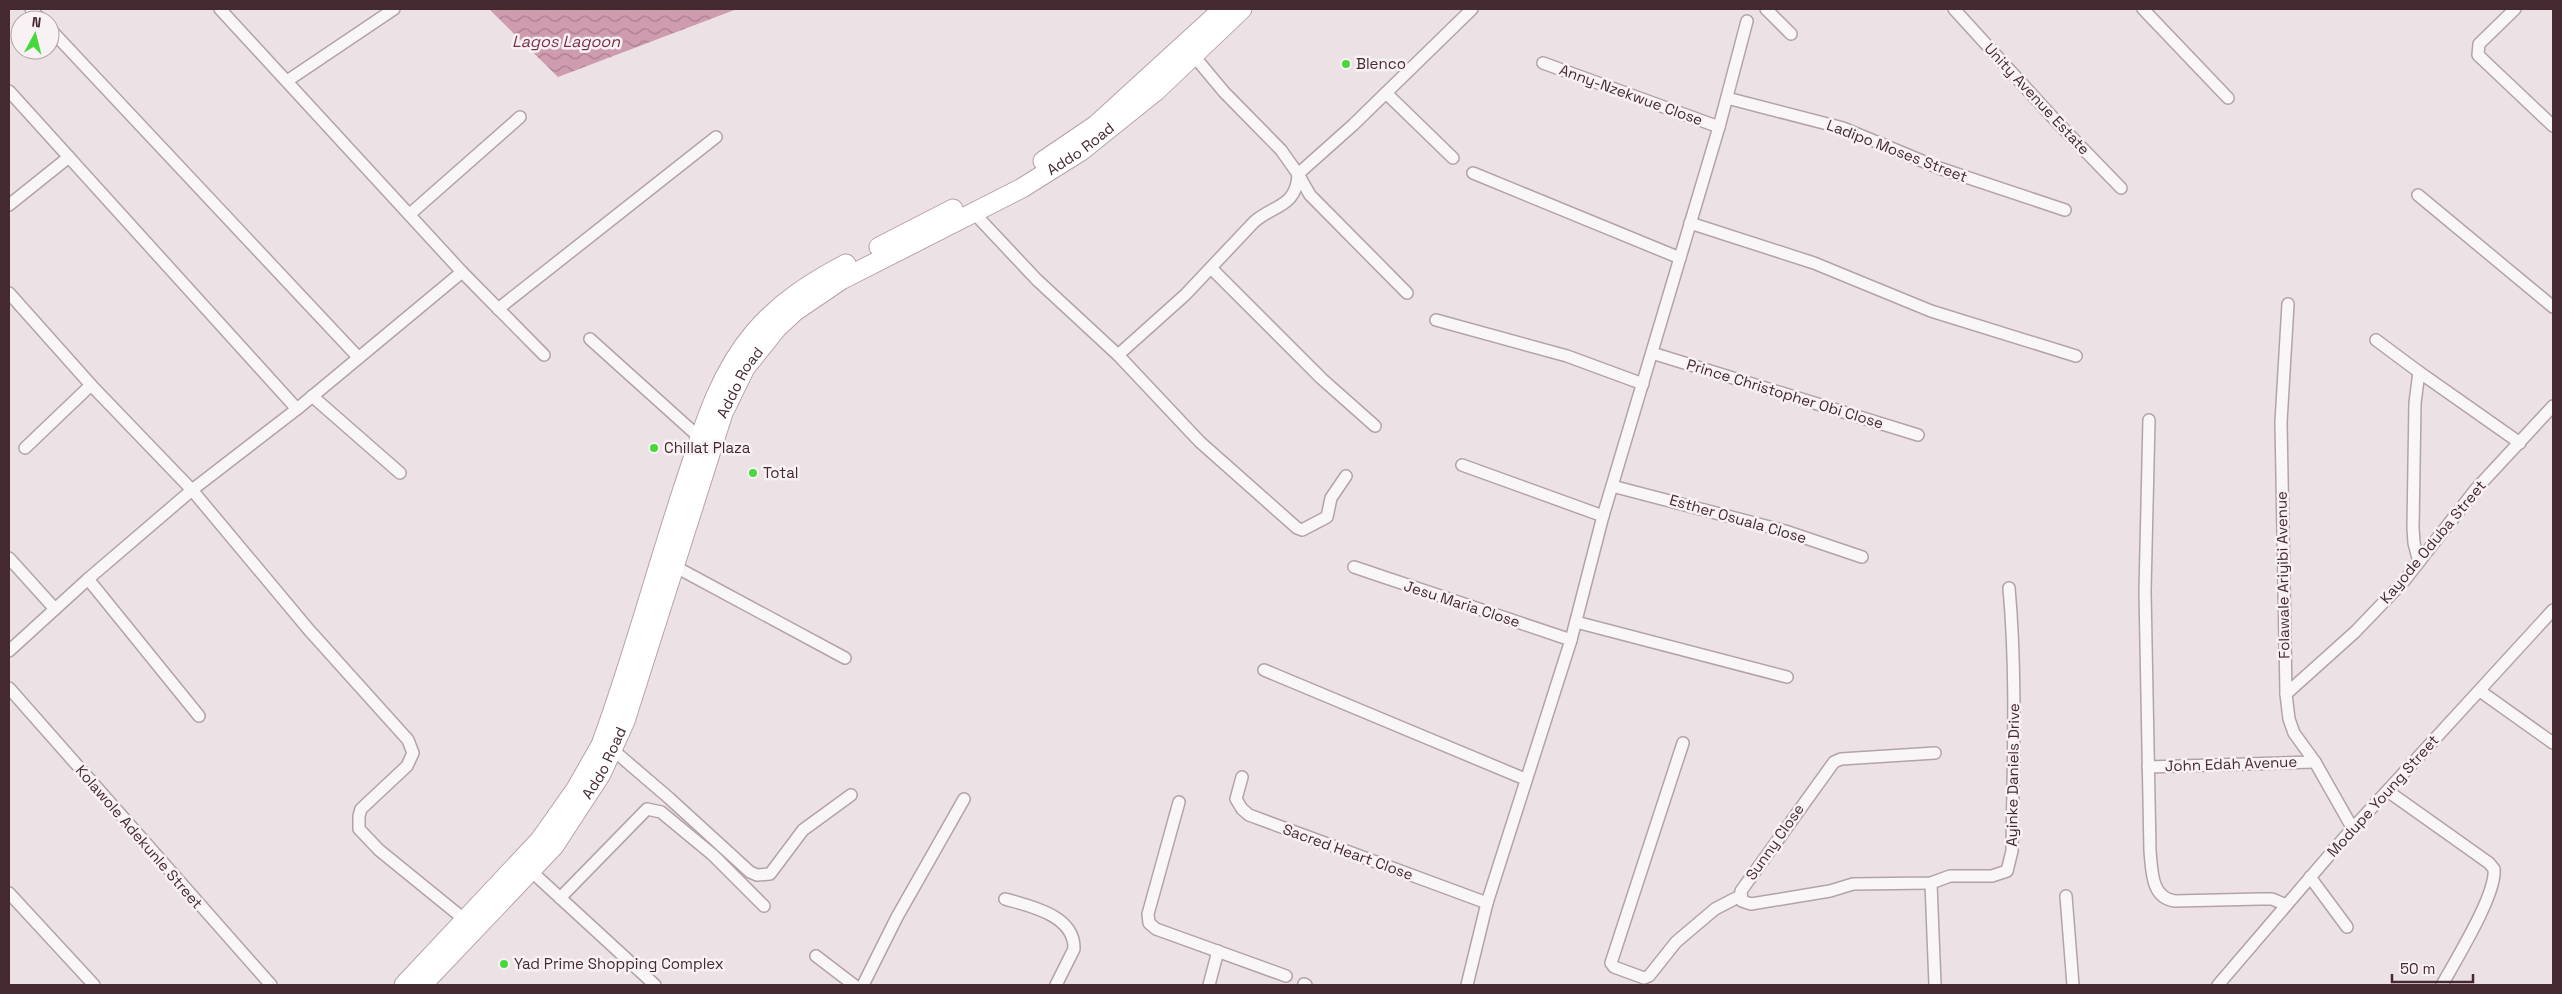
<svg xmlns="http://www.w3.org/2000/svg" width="2562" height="994" viewBox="0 0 2562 994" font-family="'Space Grotesk',sans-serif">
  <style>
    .water { fill: url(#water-waves) }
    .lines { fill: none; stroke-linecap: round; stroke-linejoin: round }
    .street-casing { stroke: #b3a3a7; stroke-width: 14 }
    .primary-casing { stroke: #b8a1a8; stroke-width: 21 }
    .street { stroke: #f9f6f7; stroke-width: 11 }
    .primary { stroke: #fff; stroke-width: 19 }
    .poi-dot { fill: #47d840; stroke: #f9f2f4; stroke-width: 2 }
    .labels { text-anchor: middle; stroke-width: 5; stroke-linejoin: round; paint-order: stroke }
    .poi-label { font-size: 15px; fill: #452930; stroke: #f9f2f4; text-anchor: start }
    .street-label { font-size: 15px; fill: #452930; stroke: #f9f2f4 }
    .water-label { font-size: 16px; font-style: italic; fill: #7c304a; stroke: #f9f2f4 }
  </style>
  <defs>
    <pattern id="water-waves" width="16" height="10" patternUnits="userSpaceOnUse" patternTransform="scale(1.25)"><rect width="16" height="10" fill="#ce9baf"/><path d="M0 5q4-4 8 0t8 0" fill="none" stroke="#a97e8f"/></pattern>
  </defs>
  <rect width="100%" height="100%" fill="#ece2e5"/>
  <!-- water -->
  <polygon class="water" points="489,9 737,9 558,77"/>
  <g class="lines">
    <defs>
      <g id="street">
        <polyline points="31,9 41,20"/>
        <polyline points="1766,9 1791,34"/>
        <polyline points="1954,9 2056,121 2121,188"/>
        <polyline points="2143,9 2228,98"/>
        <polyline points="2515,9 2479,44 2478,55 2553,126"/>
        <polyline points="50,29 358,357"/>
        <polyline points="1194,56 1224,92 1281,150 1298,174 1310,195 1407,293"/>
        <polyline points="1543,63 1719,127"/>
        <polyline points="287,81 394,9"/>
        <polyline points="9,91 297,409"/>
        <polyline points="1386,93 1453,158"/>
        <polyline points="1727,98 1843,128 1939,168 2065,210"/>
        <polyline points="1473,173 1680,258"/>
        <polyline points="2418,195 2553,307"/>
        <polyline points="9,205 69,157"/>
        <polyline points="973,212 1037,280 1118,355 1200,442 1297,528 1302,530 1327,517 1331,498 1346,476"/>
        <polyline points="410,214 520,117"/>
        <polyline points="1690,223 1814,263 1931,311 2076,356"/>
        <polyline points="1211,268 1322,379 1375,426"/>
        <polyline points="462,272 544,355"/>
        <polyline points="9,293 91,385 192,490 309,630 408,740 413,753 407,766 361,809 359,816 359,829 379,850 470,924"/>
        <polyline points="2288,304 2281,422 2286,694 2289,719 2294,733 2315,762 2353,829"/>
        <polyline points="498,309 716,137"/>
        <polyline points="1436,320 1567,356 1643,384"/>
        <polyline points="590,339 700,438"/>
        <polyline points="2376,340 2419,372"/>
        <polyline points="1652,353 1918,435"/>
        <path d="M1118,355L1185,295L1254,222C1273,205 1297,207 1298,174L1353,125L1472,9"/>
        <polyline points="312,396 400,473"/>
        <path d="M2149,420L2145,591L2150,851C2152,871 2151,898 2175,901L2260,899H2272L2286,905"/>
        <polyline points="25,448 91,385"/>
        <polyline points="1462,465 1603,516"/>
        <polyline points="1612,486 1785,531 1862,557"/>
        <polyline points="9,558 55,609"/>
        <polyline points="2419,562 2414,543 2413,528 2415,403 2419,372 2520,443"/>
        <polyline points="674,566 845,658"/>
        <polyline points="1354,567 1571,640"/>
        <polyline points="88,579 192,490 297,409 462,272 220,9"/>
        <polyline points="1576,622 1787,677"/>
        <polyline points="9,651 88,579 199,716"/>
        <polyline points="1264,670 1525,779"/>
        <polyline points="9,688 271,985"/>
        <polyline points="2480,691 2553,743"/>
        <polyline points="2286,694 2355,632 2404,581 2476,489 2553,406"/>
        <polyline points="1683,743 1611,963 1614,967 1644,978 1649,976 1676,942 1715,909 1740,896"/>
        <polyline points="613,750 669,798 750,872 757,875 770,874 803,830 851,795"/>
        <path d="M1935,753L1841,759L1834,762L1741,891L1742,901L1751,904L1830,891L1853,884L1931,883L1950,876H1992L2007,871L2012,851C2013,764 2017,676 2009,588"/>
        <polyline points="2148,767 2315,762"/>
        <polyline points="1242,777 1236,799 1242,809 1249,815 1487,903"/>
        <path d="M2389,792L2489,863L2494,869C2497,894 2455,961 2442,985"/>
        <polyline points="1179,802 1148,914 1149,923 1156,929 1286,976"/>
        <polyline points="531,871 655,985"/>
        <polyline points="2310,877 2347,927"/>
        <polyline points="1931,883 1935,985"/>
        <polyline points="9,893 94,985"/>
        <polyline points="2066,896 2073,985"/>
        <polyline points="560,898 647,809 661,812 713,855 764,906"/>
        <path d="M1005,899C1029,906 1075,915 1074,949L1056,985"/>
        <polyline points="816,956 854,985"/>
        <polyline points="1304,984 1306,985"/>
        <polyline points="863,985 897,917 964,799"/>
        <polyline points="1209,985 1218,951"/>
        <polyline points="1467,985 1487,903 1571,640 1603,516 1719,127 1747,21"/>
        <polyline points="2218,985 2344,838 2553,610"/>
      </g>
      <g id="primary">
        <polyline points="1043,161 1096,125 1223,9"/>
        <polyline points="879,247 953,209"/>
        <path d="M404,985L540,840L576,789L601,745C632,661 655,574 683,489C701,436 716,378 753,334C779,303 810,283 846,264"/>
        <path id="s1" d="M422,985L554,846L601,774L625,721L723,413L745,368L777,328L794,312L841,280L1022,188L1081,151L1157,90L1242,9"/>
      </g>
    </defs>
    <!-- street casing -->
    <use href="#street" class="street-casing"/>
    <!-- primary casing -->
    <use href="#primary" class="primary-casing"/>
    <!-- street -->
    <use href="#street" class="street"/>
    <!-- primary -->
    <use href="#primary" class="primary"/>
  </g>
  <!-- markers -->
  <g class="poi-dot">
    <circle cx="1346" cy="64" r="5"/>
    <circle cx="654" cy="448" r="5"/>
    <circle cx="753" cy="473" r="5"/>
    <circle cx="504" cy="964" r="5"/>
  </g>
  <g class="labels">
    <!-- poi labels -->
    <g class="poi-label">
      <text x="1356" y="69">Blenco</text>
      <text x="664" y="453">Chillat Plaza</text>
      <text x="763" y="478">Total</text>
      <text x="514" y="969">Yad Prime Shopping Complex</text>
    </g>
    <!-- street labels -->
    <g class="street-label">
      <text transform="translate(1631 95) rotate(20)" y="5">Anny-Nzekwue Close</text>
      <text transform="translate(2037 99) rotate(47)" y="5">Unity Avenue Estate</text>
      <text dy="5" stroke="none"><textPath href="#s1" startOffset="1114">Addo Road</textPath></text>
      <text transform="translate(1897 151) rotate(21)" y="5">Ladipo Moses Street</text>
      <text dy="5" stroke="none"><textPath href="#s1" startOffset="694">Addo Road</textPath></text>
      <text transform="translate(1785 394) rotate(17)" y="5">Prince Christopher Obi Close</text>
      <text transform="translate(1738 519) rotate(16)" y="5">Esther Osuala Close</text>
      <text transform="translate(2433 542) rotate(-50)" y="5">Kayode Oduba Street</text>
      <text transform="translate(2283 575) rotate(-91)" y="5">Folawale Ariyibi Avenue</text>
      <text transform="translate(1462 604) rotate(18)" y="5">Jesu Maria Close</text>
      <text dy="5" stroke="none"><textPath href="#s1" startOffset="289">Addo Road</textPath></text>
      <text transform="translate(2231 764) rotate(-2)" y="5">John Edah Avenue</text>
      <text transform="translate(2013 775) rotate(-89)" y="5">Ayinke Daniels Drive</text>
      <text transform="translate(2383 796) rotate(-48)" y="5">Modupe Young Street</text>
      <text transform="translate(139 837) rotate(49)" y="5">Kolawole Adekunle Street</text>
      <text transform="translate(1775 842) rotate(-55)" y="5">Sunny Close</text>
      <text transform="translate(1348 852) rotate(20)" y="5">Sacred Heart Close</text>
    </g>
    <!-- water labels -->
    <g class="water-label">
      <text x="566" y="47">Lagos Lagoon</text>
    </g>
  </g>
  <!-- border -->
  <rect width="2562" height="994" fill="none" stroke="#452930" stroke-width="20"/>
  <!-- north arrow -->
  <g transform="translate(35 35) rotate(7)"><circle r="24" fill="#f9f2f4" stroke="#b1a2a6"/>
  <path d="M0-4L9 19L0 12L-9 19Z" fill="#47d840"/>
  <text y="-8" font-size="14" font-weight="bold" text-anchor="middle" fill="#452930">N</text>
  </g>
  <!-- scale -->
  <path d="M2392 974v8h81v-8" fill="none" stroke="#452930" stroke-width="2.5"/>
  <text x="2400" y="974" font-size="15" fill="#452930" stroke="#f9f2f4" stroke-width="4" paint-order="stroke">50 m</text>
</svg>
